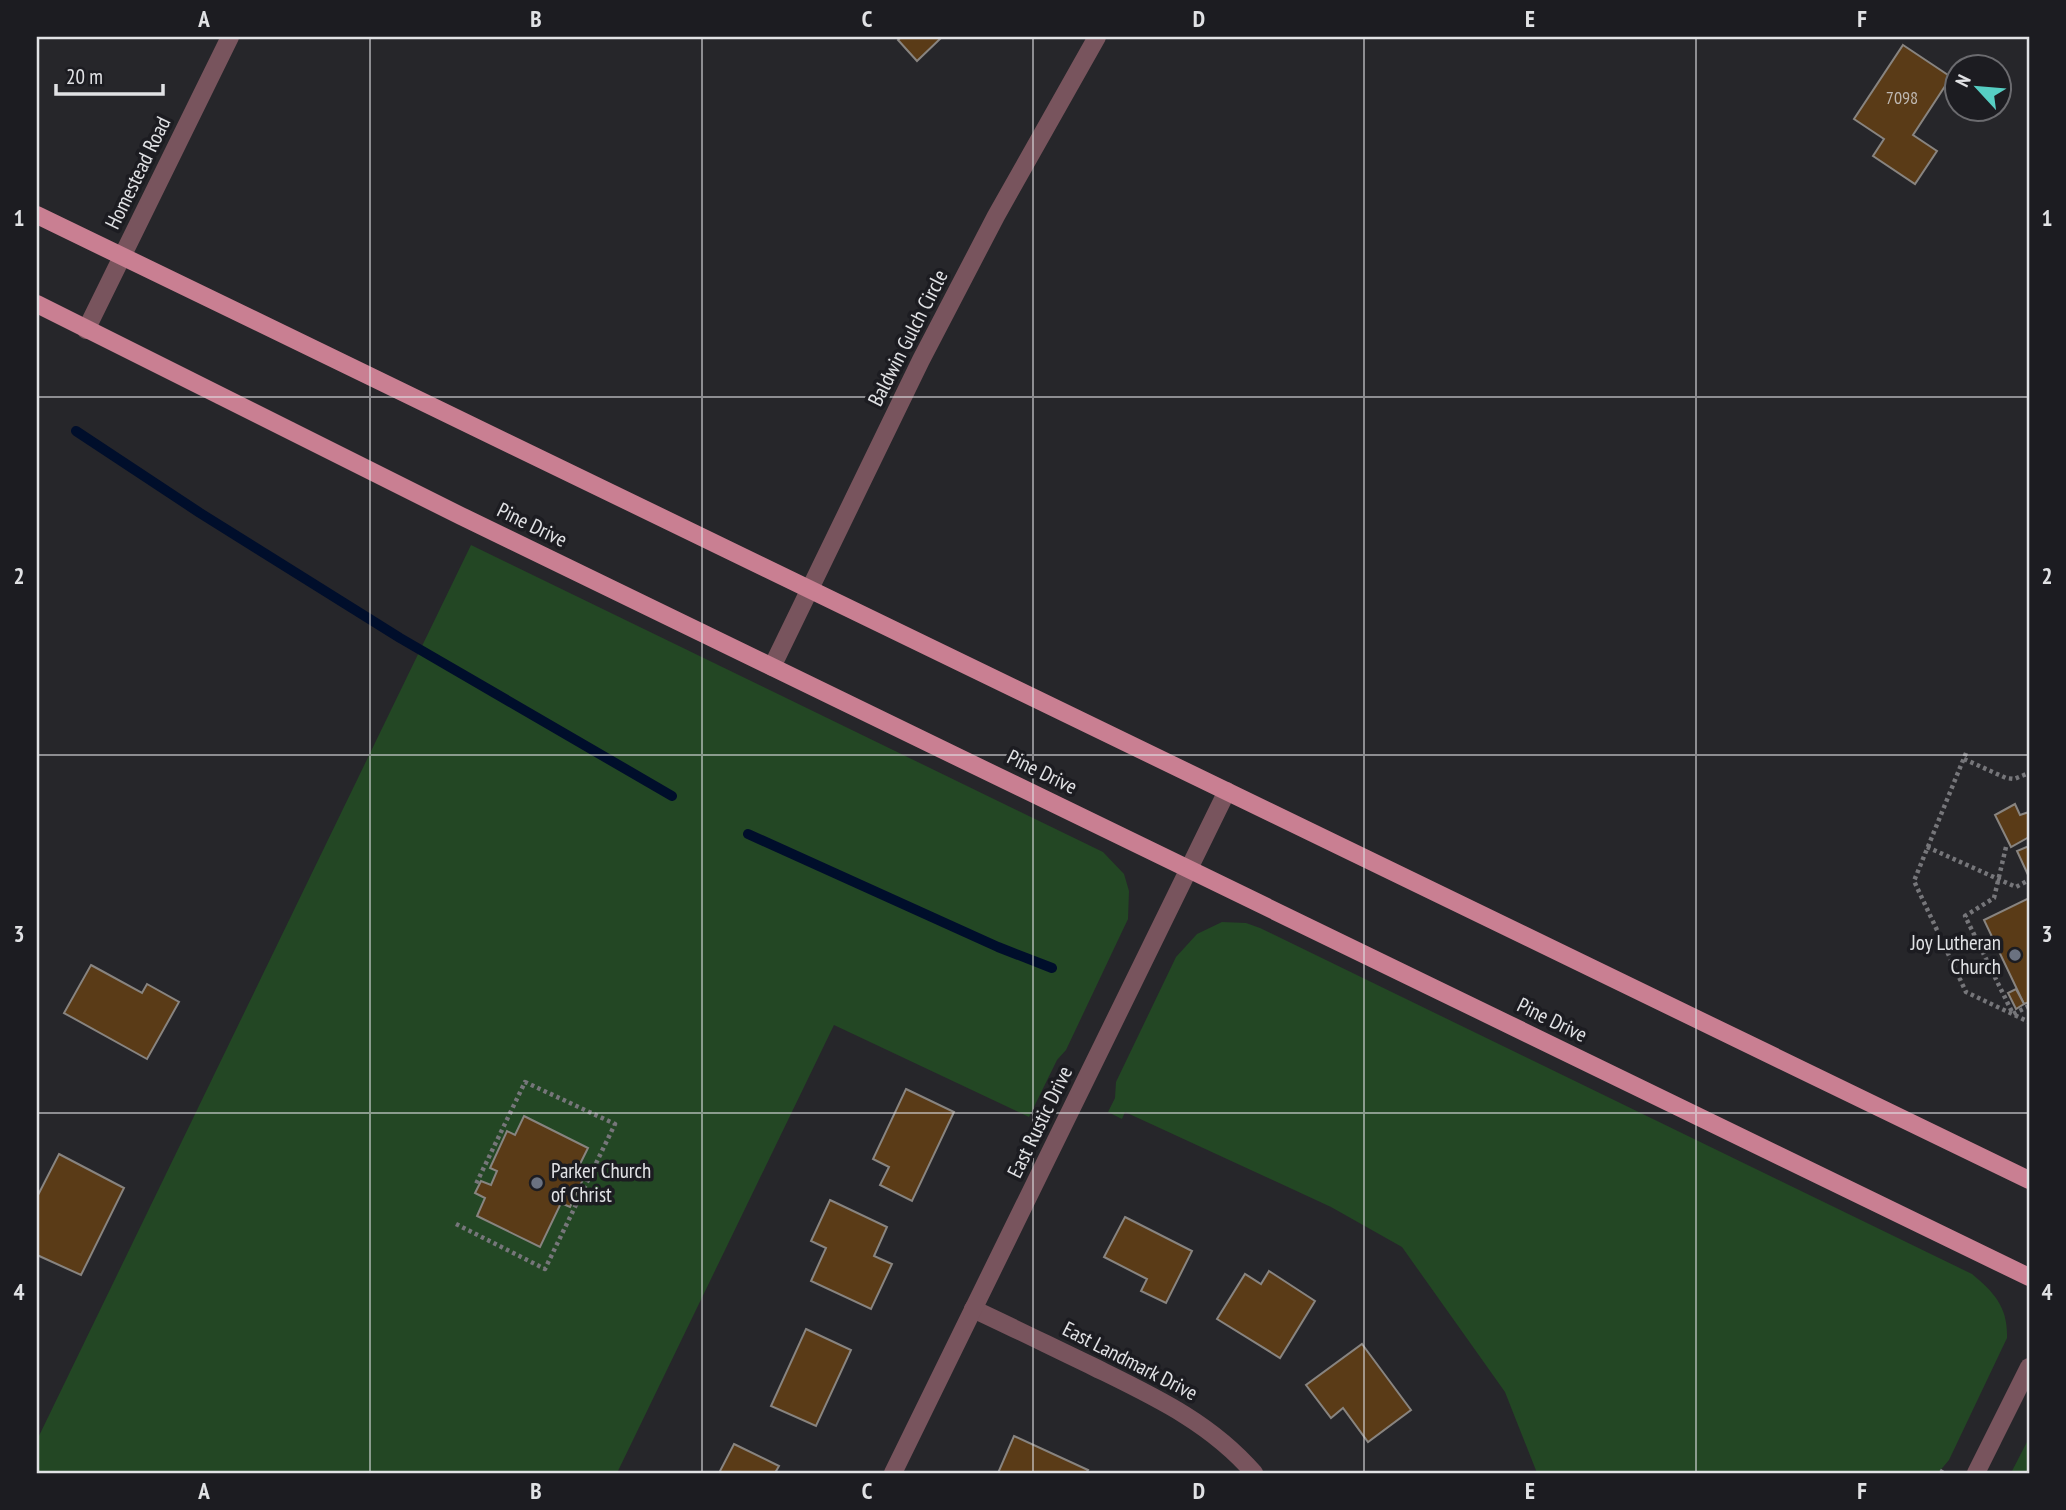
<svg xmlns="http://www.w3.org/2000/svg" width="2066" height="1510" viewBox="0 0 2066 1510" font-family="'PT Sans Narrow',sans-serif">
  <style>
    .green { fill: #234724 }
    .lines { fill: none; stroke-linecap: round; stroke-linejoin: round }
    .stream { stroke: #000e2b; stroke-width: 10 }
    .building { fill: #5a3b17; stroke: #888480; stroke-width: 2 }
    .path { stroke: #76767a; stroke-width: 4.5; stroke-dasharray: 3.5 3.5; stroke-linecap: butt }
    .minor { stroke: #78545d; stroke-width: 18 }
    .major { stroke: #c97f92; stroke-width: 18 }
    .grid { fill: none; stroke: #e1e2e5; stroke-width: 2; stroke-opacity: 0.55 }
    .worship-dot { fill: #6b7280; stroke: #1c1c21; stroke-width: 2.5 }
    .labels { text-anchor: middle; stroke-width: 7; stroke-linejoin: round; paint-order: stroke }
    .number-label { font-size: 18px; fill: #bfb8b2 }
    .street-label { font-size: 21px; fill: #e1e2e5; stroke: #1c1c21 }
    .poi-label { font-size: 21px; fill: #e1e2e5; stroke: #1c1c21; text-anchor: end }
    .neatline { fill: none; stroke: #e1e2e5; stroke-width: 2.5 }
    .grid-label { font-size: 23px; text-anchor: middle; font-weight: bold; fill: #e1e2e5 }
  </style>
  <rect width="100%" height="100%" fill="#26262a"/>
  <!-- green -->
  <g class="green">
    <polygon points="471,545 1103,852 1124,874 1129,891 1128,919 1066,1050 1057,1060 1029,1117 834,1025 617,1473 37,1473 37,1440"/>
    <path d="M1222,922L1246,923L1260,928L1972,1274C1995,1293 2008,1308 2007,1338L1949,1460L1938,1473H1537L1505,1392L1402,1247L1331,1207L1125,1112L1122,1119L1108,1112L1115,1098L1116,1082L1176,957L1197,934Z"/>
    <polygon points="2029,1438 2029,1473 2011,1473"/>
  </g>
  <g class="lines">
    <!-- stream -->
    <g class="stream">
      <polyline points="76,431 200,513 400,638 672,796"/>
      <polyline points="748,834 998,947 1052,968"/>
    </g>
  </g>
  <!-- building -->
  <g class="building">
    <polygon points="901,37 942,37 917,61 898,40"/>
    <polygon points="1903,45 1951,77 1913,135 1937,151 1915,184 1873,156 1884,139 1854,119"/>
    <polygon points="2015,804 2020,815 2029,812 2029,837 2011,847 1995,815"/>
    <polygon points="2029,846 2029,877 2017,851"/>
    <polygon points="2029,898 2029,1002 2024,1004 1984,920"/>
    <polygon points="91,965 142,993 147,984 179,1002 147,1059 64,1013"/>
    <polygon points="2016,989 2024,1004 2016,1009 2008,993"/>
    <polygon points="906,1089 954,1112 912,1201 880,1185 889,1167 873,1159"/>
    <polygon points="524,1116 588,1148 579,1166 587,1171 570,1207 561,1203 540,1247 477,1216 485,1198 475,1193 481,1181 491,1185 497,1171 490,1168 507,1131 515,1135"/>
    <polygon points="59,1154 124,1188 81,1275 37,1255 37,1197"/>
    <polygon points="830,1200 887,1227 874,1256 892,1264 871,1309 811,1281 826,1248 811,1241"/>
    <polygon points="1125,1217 1192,1251 1166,1303 1141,1291 1147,1279 1104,1257"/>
    <polygon points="1269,1271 1315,1301 1280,1358 1217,1319 1245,1274 1261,1284"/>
    <polygon points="806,1329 851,1350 816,1426 771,1406"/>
    <polygon points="1362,1344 1411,1410 1368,1442 1343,1408 1331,1418 1306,1385"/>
    <polygon points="1014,1436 1088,1470 1086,1473 998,1473"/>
    <polygon points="734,1444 779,1466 775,1473 719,1473"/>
  </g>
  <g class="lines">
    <!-- path -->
    <g class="path">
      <polyline points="1966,753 1914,881 1966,992 2029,1022"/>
      <polyline points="1964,759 2006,778 2014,779 2029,773"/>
      <polyline points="1927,847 2016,887 2029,880"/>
      <polyline points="2006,847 1994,898 1965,916 2013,1014 2029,1006"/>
      <polyline points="456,1224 545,1269 615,1124 525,1082 476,1184"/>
      <polyline points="1941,1473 1944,1468"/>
    </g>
    <!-- minor -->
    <g class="minor">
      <polyline points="86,330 230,37"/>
      <polyline points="772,667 921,360 996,216 1097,37"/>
      <path d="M973,1309C1014,1328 1054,1348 1094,1367C1153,1396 1210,1422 1254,1473"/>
      <polyline points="893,1473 1227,791"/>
      <polyline points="1976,1473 2029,1367"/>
    </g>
    <!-- major -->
    <g class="major">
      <polyline points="37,215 2029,1180"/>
      <polyline points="37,304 461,516 2029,1277"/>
    </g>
  </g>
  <!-- grid -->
  <path class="grid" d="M370,37V1473M702,37V1473M1033,37V1473M1364,37V1473M1696,37V1473M37,397H2029M37,755H2029M37,1113H2029"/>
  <!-- markers -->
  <g class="worship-dot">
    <circle cx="2015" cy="955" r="7"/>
    <circle cx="537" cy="1183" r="7"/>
  </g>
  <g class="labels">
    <!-- number labels -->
    <g class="number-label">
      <text x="1902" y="104">7098</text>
    </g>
    <!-- street labels -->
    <g class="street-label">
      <text transform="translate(138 173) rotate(-64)" y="7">Homestead Road</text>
      <text transform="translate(908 338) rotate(-63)" y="7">Baldwin Gulch Circle</text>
      <text transform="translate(532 525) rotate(26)" y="7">Pine Drive</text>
      <text transform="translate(1042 772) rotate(26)" y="7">Pine Drive</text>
      <text transform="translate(1552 1020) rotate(26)" y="7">Pine Drive</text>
      <text transform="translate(1040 1122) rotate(-64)" y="7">East Rustic Drive</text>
      <text transform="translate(1130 1361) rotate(27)" y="7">East Landmark Drive</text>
    </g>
    <!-- poi labels -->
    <g class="poi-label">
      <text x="2001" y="950">Joy Lutheran<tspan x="2001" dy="24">Church</tspan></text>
      <text x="551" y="1178" text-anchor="start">Parker Church<tspan x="551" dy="24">of Christ</tspan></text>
    </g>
  </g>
  <!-- border -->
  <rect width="2066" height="1510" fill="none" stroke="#1c1c21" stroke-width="77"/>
  <!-- north arrow -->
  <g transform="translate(1978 88) rotate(296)"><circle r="33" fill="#1c1c21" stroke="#6b6b6f" stroke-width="2"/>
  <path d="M0-5L12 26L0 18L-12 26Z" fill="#56cec3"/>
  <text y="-10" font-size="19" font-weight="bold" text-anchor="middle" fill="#e1e2e5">N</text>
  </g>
  <!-- scale -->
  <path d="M56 84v10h107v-10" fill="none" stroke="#e1e2e5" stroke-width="3.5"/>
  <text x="66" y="84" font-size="21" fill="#e1e2e5" stroke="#1c1c21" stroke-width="5" paint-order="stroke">20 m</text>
  <rect x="38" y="38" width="1990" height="1434" class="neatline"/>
  <g class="grid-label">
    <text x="204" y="27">A</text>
    <text x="536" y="27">B</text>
    <text x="867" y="27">C</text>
    <text x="1199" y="27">D</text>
    <text x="1530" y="27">E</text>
    <text x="1862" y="27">F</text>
    <text x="19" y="226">1</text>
    <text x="2047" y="226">1</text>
    <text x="19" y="584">2</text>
    <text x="2047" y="584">2</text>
    <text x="19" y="942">3</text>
    <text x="2047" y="942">3</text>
    <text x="19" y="1300">4</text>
    <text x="2047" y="1300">4</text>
    <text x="204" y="1499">A</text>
    <text x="536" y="1499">B</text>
    <text x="867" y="1499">C</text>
    <text x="1199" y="1499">D</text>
    <text x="1530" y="1499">E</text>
    <text x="1862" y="1499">F</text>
  </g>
</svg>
